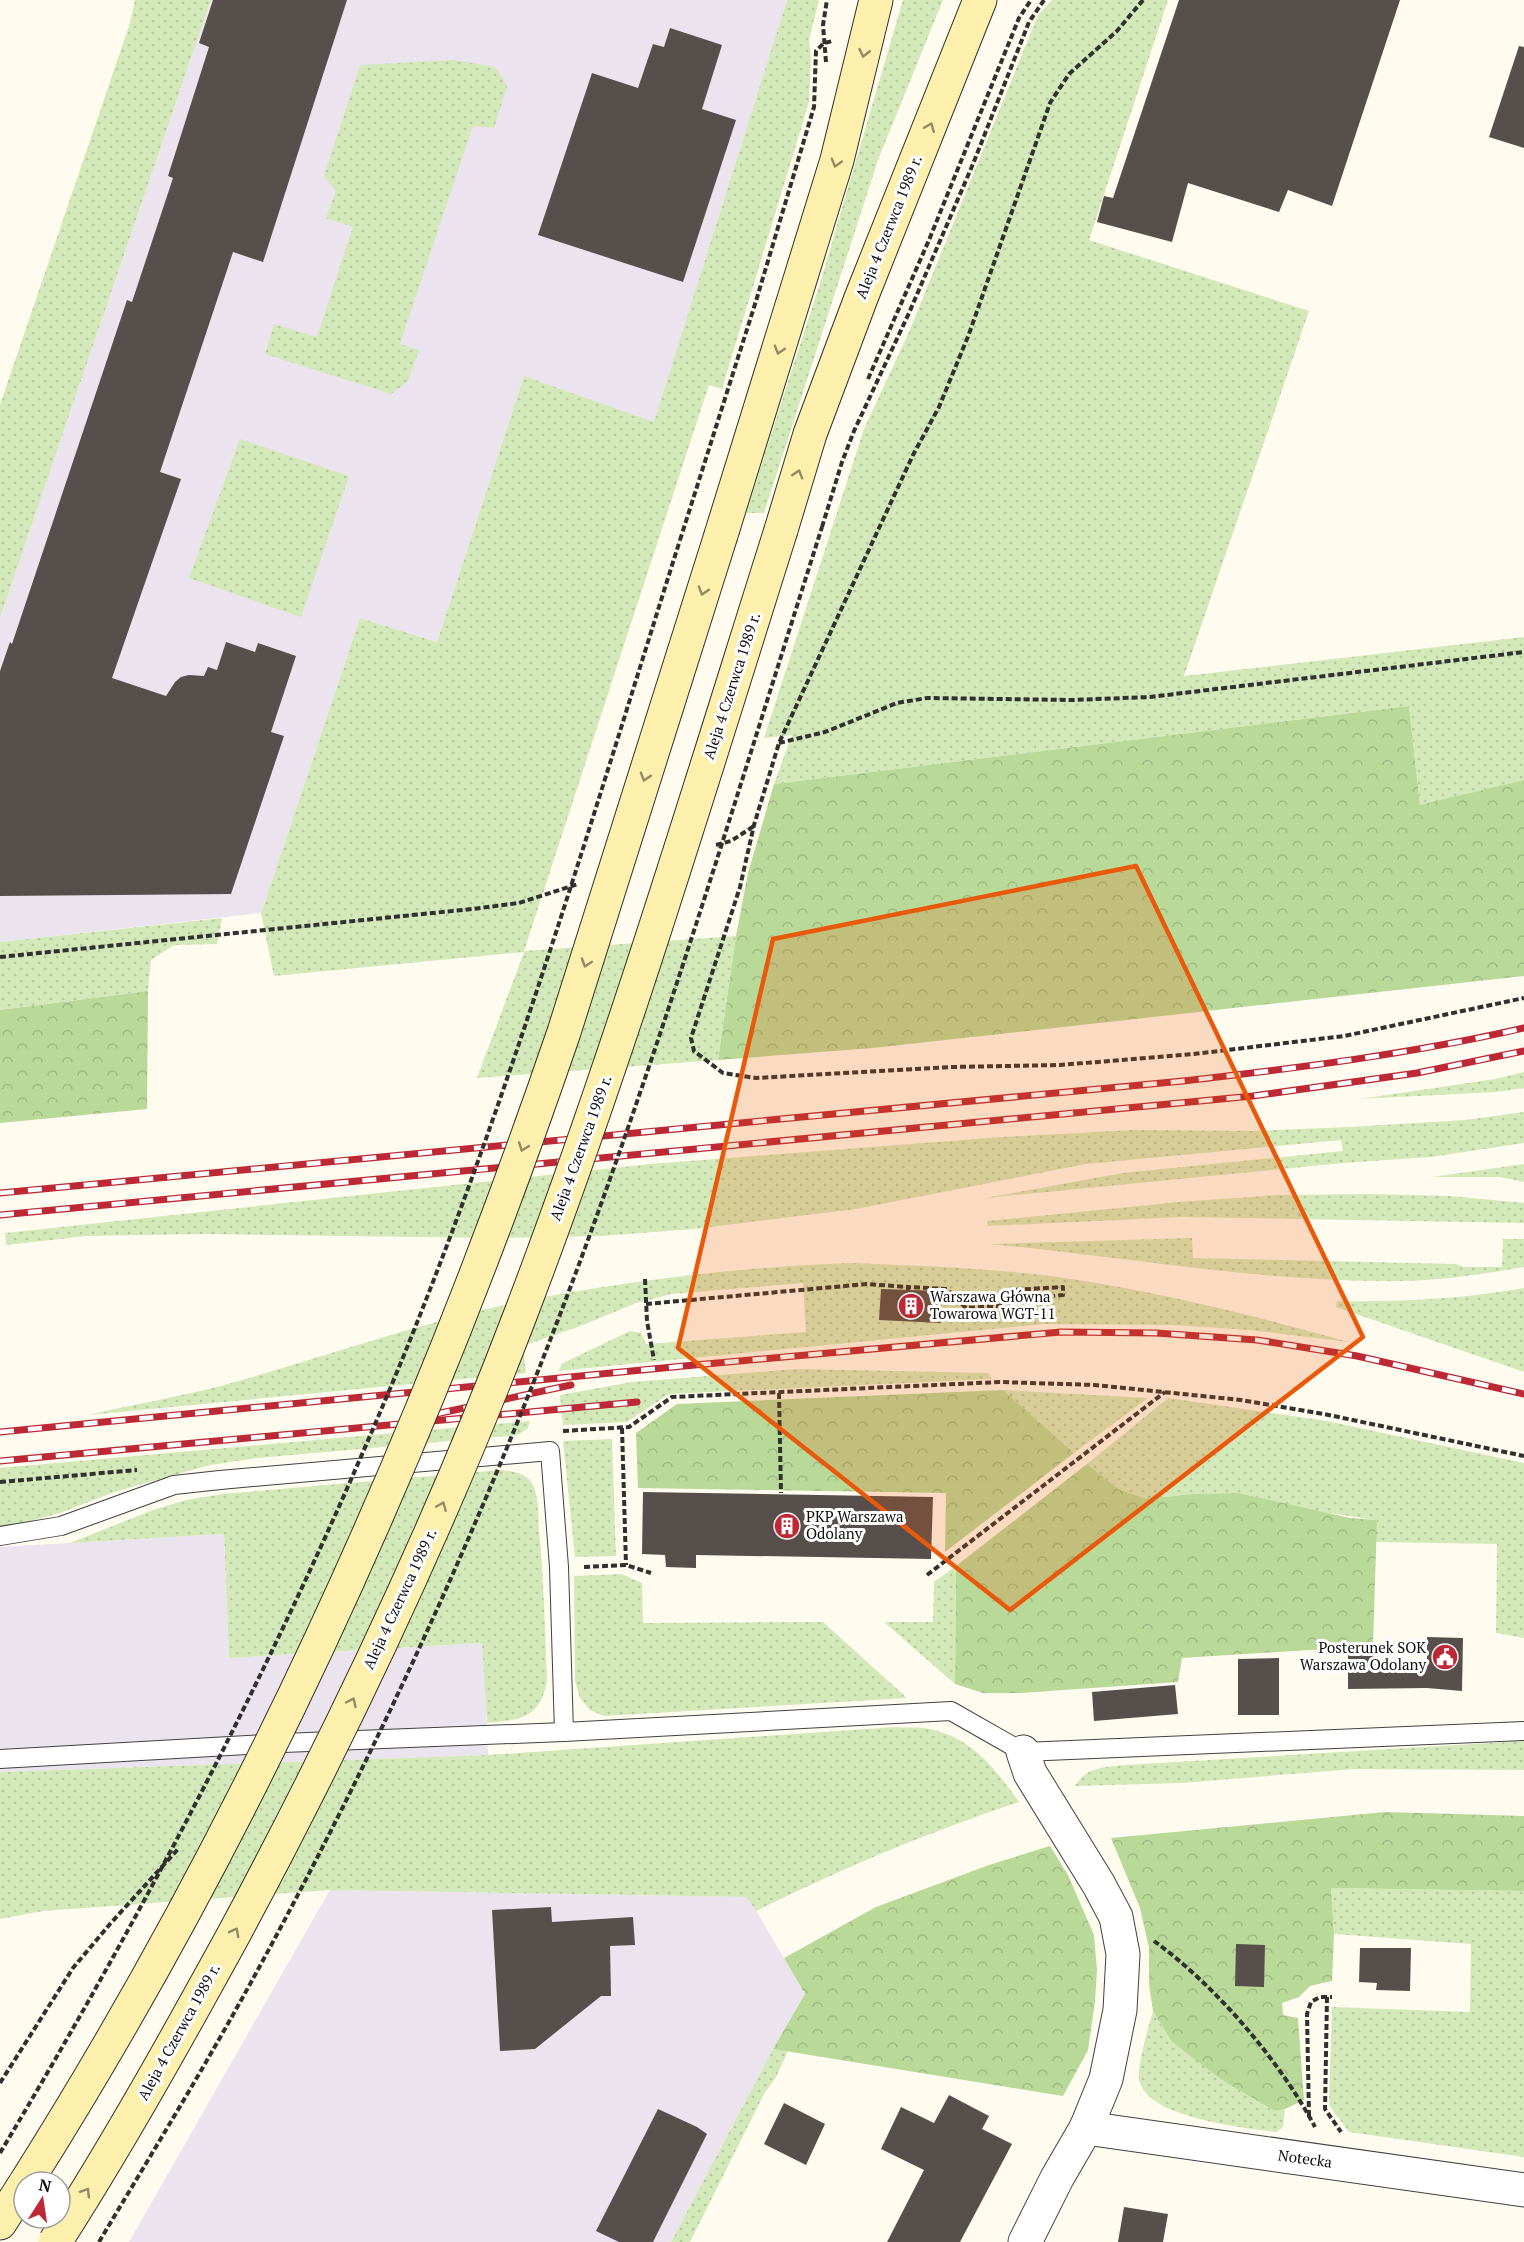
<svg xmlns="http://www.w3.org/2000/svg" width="1524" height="2242" viewBox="0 0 1524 2242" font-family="'PT Serif',serif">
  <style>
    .industrial { fill: #ebe3ed }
    .grass { fill: url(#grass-dots) }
    .forest { fill: url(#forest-crowns) }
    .building { fill: #574f4b }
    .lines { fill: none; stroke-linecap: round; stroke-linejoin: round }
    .lane-casing { stroke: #414141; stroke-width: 20 }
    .street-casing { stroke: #414141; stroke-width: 35 }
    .secondary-casing { stroke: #303030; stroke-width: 35 }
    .path { stroke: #303030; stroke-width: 4; stroke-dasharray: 6 3; stroke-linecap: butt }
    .lane { stroke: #fff; stroke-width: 18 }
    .street { stroke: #fff; stroke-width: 33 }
    .secondary { stroke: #fdf0ac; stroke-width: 33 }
    .rail-casing { stroke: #bc2836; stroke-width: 7 }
    .rail { stroke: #fff; stroke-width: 4.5; stroke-dasharray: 14; stroke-linecap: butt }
    .secondary-bridge-casing { stroke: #303030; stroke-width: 35; stroke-linecap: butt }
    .path-bridge { stroke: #303030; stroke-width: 4; stroke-dasharray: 6 3; stroke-linecap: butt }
    .secondary-bridge { stroke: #fdf0ac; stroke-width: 33 }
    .oneway { stroke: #918a65 }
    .marked { fill: #e8590c; fill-opacity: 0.2; stroke: #e8590c; stroke-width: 4.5; stroke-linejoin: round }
    .labels { text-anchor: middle; stroke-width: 6; stroke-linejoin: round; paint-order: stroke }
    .street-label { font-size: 15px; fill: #0e0e0e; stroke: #fff }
    .poi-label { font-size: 15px; fill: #0e0e0e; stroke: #fff; text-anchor: start }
  </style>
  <defs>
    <pattern id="grass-dots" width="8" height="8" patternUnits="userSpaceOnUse" patternTransform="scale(1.5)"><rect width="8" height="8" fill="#d4e9b9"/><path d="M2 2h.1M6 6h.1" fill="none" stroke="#b5c79e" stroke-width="1.8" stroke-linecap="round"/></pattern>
    <pattern id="forest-crowns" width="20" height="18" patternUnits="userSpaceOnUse" patternTransform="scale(1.5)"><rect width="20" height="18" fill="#b9d999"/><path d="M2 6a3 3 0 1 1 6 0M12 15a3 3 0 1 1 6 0" fill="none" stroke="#9eb983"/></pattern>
  </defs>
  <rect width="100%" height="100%" fill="#fffbef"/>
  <!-- industrial -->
  <g class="industrial">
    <polygon points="211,0 787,0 654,423 524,376 437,642 360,618 261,913 0,942 0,618"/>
    <polygon points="224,1534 229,1658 483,1643 488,1755 0,1772 0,1547"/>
    <polygon points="330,1890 748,1897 805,1994 773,2049 671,2242 129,2242"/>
  </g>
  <!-- grass -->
  <g class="grass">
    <polygon points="135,0 211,0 0,618 0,405 130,23"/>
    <polygon points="787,0 819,0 809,40 811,58 809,102 722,389 709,385 524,951 736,936 718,1060 477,1078 524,952 274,976 261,913 360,618 437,642 524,376 654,422"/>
    <polygon points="903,0 943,0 878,160 764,513 746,513 821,280"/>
    <polygon points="1052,0 1168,0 1089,240 1309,311 1184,676 1524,637 1524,780 1420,806 1409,706 774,784 792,735 764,738 864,429 909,332 1038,15"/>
    <polygon points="454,60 495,67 507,86 494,128 473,126 400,344 419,350 408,381 391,394 265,354 274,324 317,337 353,227 326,218 336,191 324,176 360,65"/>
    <polygon points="240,439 349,476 301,617 189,578"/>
    <polygon points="222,918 217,944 174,945 151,960 148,991 0,1010 0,942"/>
    <polygon points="1524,1072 1524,1088 1496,1092 1360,1099 1495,1079"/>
    <polygon points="1524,1112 1524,1143 1431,1157 1343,1163 985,1198 1123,1173 1343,1151 1341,1140 1086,1164 856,1209 694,1229 602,1236 495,1238 202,1234 87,1236 6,1245 5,1233 650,1164 1002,1137 1133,1130 1252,1131 1349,1127 1465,1120"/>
    <polygon points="1524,1164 1524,1182 1500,1177 1432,1177"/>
    <polygon points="1370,1194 1450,1196 1524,1203 1524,1223 1182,1217 988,1226 987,1221 1179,1202 1278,1195"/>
    <path d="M1192,1238L1193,1258L1456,1264L1464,1267H1502L1503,1239H1524V1267C1483,1274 1440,1281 1397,1281C1261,1282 1126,1257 990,1244Z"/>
    <path d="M851,1263C922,1266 994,1268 1064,1278C1161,1292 1255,1316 1349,1342L1250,1330L1173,1325L1044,1324L558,1371L563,1363L630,1331L641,1333L646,1344L806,1332L803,1283L672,1294L636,1303L583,1325L523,1346L526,1373L88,1415C132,1405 177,1397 221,1386C318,1359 414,1324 513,1303C624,1281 738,1267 851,1263Z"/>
    <path d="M1524,1288V1372L1336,1307L1337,1301C1400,1302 1462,1299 1524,1288Z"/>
    <polygon points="797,1369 988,1373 992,1379 669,1394 627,1422 563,1425 560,1395 632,1382"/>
    <polygon points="1003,1390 1148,1398 1074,1453"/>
    <polygon points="1168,1398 1327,1421 1524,1463 1524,1638 1496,1633 1497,1544 1376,1542 1376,1520 1315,1511 1239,1493 1191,1494 1146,1499 1118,1489 1087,1464"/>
    <polygon points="530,1421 528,1428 518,1435 258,1458 210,1465 114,1492 63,1512 23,1523 0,1527 0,1468"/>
    <polygon points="612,1439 616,1556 575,1557 563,1441"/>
    <path d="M500,1470C512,1471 527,1473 533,1485C539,1498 538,1517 539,1531C544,1581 545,1630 547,1680C541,1718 521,1720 487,1723L482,1643L229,1658L224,1534L70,1543L153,1510L186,1500L223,1494Z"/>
    <polygon points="956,1566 955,1684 884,1622 933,1622 934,1582"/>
    <polygon points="622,1574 642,1583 643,1623 823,1622 907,1698 604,1716 590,1710 580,1698 575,1681 574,1576"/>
    <path d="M896,1727C905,1728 915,1727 924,1728C970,1735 994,1767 1019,1802C929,1832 841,1869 756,1911L747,1897L330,1890L43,1911L0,1919V1772L488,1755Z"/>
    <path d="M1524,1741V1770L1355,1769L1181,1783L1075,1786C1087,1766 1106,1767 1127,1765Z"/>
    <polygon points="1331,1888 1524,1891 1524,2157 1349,2132 1329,2105 1332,2007 1470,2012 1471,1944 1334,1934"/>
    <path d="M1153,2011L1171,2041L1275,2111L1285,2109L1283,2127L1277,2132C1244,2128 1151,2118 1140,2083C1135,2071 1149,2025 1153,2011Z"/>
    <polygon points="773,2049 788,2051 776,2077 764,2094 690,2242 671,2242"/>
  </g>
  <!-- forest -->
  <g class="forest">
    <polygon points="1409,706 1420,805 1524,780 1524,976 873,1048 718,1060 736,936 748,873 774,784"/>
    <polygon points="148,991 147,1109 0,1123 0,1010"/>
    <polygon points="1003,1390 1074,1453 945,1552 946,1493 638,1488 636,1433 677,1404"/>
    <polygon points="1087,1464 1118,1489 1146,1499 1191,1494 1239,1493 1350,1518 1377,1520 1373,1646 1182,1658 1178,1682 1021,1693 983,1693 955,1684 956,1566"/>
    <polygon points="1385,1812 1524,1816 1524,1891 1331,1888 1334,1934 1332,1981 1310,1986 1299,1997 1282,2003 1283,2015 1298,2018 1304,2100 1285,2109 1275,2111 1222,2080 1171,2041 1153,2011 1149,1984 1149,1948 1140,1908 1111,1838"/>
    <polygon points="1050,1846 1068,1875 1094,1935 1097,1970 1095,2001 1088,2050 1063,2096 773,2049 805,1994 784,1958 876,1907 989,1865"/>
  </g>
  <!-- building -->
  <g class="building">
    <polygon points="213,0 347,0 263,262 233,252 160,472 181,479 112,678 166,696 175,682 181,677 189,675 204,676 208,667 217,670 226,642 255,652 258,643 296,656 271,732 284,736 231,894 0,896 0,671 10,642 12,644 127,300 132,302 173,178 168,176 209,47 199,43"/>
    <polygon points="1179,0 1400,0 1332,206 1288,190 1279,212 1188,183 1172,242 1097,222 1104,196 1113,198"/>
    <polygon points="670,28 722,45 702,109 736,120 683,282 538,235 592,73 638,88 653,44 664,47"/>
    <polygon points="1519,46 1524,47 1524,148 1489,137"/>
    <polygon points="881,1289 942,1291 941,1323 879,1320"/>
    <polygon points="643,1492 933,1497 931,1559 696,1555 696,1568 666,1567 665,1555 642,1554"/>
    <polygon points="1427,1637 1463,1638 1462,1691 1427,1688 1348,1689 1348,1650 1378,1651 1377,1664 1427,1665"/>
    <polygon points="1279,1658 1279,1715 1238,1715 1238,1659"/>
    <polygon points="1175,1685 1178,1714 1094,1721 1092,1692"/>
    <polygon points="551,1907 552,1922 633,1917 635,1945 610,1946 611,1996 601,1996 535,2049 500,2051 492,1910"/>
    <polygon points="1236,1944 1265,1945 1264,1987 1235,1986"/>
    <polygon points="1360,1948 1411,1948 1410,1991 1376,1990 1377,1983 1359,1982"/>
    <polygon points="949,2095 989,2116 982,2129 1012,2144 960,2242 887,2242 924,2170 881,2149 901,2107 934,2123"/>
    <polygon points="784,2103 825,2124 806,2165 764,2144"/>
    <polygon points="658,2109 697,2127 707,2134 653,2242 619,2242 596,2231"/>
    <polygon points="1124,2207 1168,2214 1163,2242 1118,2242"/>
  </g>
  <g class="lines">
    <defs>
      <g id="lane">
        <polyline points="0,1536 61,1526 174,1485 220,1480 550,1451 559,1567 564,1732"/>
        <polyline points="0,1759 283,1743 564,1732 951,1711 1023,1752 1524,1731"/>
      </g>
      <g id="street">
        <polyline points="1023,1752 1030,1773 1099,1885 1116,1917 1123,1954 1120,2010 1106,2079 1086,2128 1057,2178 1025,2242"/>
        <polyline points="1086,2128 1524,2190"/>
      </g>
      <g id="secondary">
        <polyline points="781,530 810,434 861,298 980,0"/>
        <polyline points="721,535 837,160 876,0"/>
        <polyline points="0,2223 24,2185"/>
      </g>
    </defs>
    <!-- lane casing -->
    <use href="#lane" class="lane-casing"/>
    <!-- street casing -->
    <use href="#street" class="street-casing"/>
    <!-- secondary casing -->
    <use href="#secondary" class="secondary-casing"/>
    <!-- path -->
    <g class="path">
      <polyline points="1143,0 1117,31 1069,74 1050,103 969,334 939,407 913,455 779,743 754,825 740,887 691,1038 694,1051 723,1073 756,1078 951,1067 1060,1065 1194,1054 1344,1036 1524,998"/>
      <polyline points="826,62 823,25 827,0"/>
      <polyline points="868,379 929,240 1019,18 1031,0"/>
      <polyline points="822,527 842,462 854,431 909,313 973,164 1029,22 1044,0"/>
      <polyline points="680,540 756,301 814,107 816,51 824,43 833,41"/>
      <polyline points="779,743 825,732 897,703 927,698 1072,700 1150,697 1524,652"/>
      <polyline points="716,845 731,841 754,826"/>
      <polyline points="0,957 472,909 519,903 578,884"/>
      <polyline points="645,1279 647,1321 654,1360"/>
      <polyline points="908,1290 908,1287 947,1289 966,1308 1013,1305 1012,1290 1063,1287 1063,1295 1054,1296"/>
      <polyline points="646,1304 867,1284 908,1287"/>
      <polyline points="779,1393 781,1493"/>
      <polyline points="622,1428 626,1565"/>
      <polyline points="563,1431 629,1427 672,1397 1000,1382 1095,1385 1241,1400 1324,1414 1524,1456"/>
      <polyline points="0,1482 137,1470"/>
      <polyline points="584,1567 626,1565 651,1573"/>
      <polyline points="927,1575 1165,1392"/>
      <path d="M1154,1941C1215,1985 1280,2061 1315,2127"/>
      <polyline points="1327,1997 1325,2109 1341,2132"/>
      <polyline points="0,2083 73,1968 110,1924 179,1848"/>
      <polyline points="1309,2116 1307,2014 1311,2002 1320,1997 1332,1997"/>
    </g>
    <!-- lane -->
    <use href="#lane" class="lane"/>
    <!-- street -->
    <use href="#street" class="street"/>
    <!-- secondary -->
    <use href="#secondary" class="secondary"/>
    <defs>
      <g id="rail">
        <path d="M0,1193L1183,1081C1298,1068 1411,1054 1524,1028"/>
        <polyline points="0,1215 1253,1096 1417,1073 1524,1051"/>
        <polyline points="436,1414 571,1385"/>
        <polyline points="0,1432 673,1367 1061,1332 1156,1333 1257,1340 1357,1356 1524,1394"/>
        <polyline points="0,1461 637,1402"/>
      </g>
    </defs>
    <!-- rail casing -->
    <use href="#rail" class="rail-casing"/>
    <!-- rail -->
    <use href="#rail" class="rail"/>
    <defs>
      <g id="secondary-bridge">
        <path d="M26,2182C253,1823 427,1433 564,1032L721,535"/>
        <path d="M55,2242C119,2142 177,2038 234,1934C342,1733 440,1526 521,1313C619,1056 698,793 781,530"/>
      </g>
    </defs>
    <!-- secondary-bridge casing -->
    <use href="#secondary-bridge" class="secondary-bridge-casing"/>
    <!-- path-bridge -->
    <g class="path-bridge">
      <path d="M0,2153C154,1896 292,1629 406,1350C513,1086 594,812 680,540"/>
      <path d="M99,2242C152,2153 206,2065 255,1975C351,1799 437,1618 513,1433C635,1137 725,831 822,527"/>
    </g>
    <!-- secondary-bridge -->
    <use href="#secondary-bridge" class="secondary-bridge"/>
  </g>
  <!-- one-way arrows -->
  <defs><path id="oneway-chevron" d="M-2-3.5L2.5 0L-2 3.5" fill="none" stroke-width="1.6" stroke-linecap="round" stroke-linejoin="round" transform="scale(1.5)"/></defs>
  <g class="oneway">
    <use href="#oneway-chevron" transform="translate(864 53) rotate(103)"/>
    <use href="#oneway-chevron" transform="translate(930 127) rotate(-68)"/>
    <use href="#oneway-chevron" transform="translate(836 163) rotate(106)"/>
    <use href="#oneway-chevron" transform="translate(779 350) rotate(107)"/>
    <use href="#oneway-chevron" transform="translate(798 474) rotate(-73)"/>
    <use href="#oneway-chevron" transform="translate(703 591) rotate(107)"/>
    <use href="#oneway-chevron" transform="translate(645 777) rotate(107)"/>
    <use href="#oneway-chevron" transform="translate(586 963) rotate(108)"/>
    <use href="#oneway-chevron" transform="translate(523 1147) rotate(110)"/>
    <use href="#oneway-chevron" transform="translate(442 1506) rotate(-67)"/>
    <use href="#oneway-chevron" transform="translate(352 1702) rotate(-65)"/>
    <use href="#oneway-chevron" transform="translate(235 1932) rotate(-62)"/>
    <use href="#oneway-chevron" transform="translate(86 2192) rotate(-58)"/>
  </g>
  <!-- marked area -->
  <path class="marked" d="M1136,866L1363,1337L1010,1610L678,1348L773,939Z"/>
  <!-- icons -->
  <defs>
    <symbol id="building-disc" viewBox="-11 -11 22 22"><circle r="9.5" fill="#bc2836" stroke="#fff"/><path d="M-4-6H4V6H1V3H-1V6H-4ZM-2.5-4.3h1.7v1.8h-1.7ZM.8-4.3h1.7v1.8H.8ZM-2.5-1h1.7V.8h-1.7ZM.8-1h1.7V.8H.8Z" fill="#fff"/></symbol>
    <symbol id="civic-disc" viewBox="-11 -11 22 22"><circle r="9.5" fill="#bc2836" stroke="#fff"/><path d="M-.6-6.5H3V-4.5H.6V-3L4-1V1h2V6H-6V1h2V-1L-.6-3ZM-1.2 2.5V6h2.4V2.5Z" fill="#fff"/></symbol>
  </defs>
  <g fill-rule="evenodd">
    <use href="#building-disc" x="896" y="1291" width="30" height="30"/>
    <use href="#building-disc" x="772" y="1511" width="30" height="30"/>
    <use href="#civic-disc" x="1430" y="1642" width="30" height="30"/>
  </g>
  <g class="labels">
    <!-- street labels -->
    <g class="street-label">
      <text transform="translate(889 227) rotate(-68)" y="5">Aleja 4 Czerwca 1989 r.</text>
      <text transform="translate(732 686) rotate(-72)" y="5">Aleja 4 Czerwca 1989 r.</text>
      <text transform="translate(581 1148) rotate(-70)" y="5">Aleja 4 Czerwca 1989 r.</text>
      <text transform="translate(400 1599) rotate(-65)" y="5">Aleja 4 Czerwca 1989 r.</text>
      <text transform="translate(179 2032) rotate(-61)" y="5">Aleja 4 Czerwca 1989 r.</text>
      <text transform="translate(1305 2159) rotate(8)" y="5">Notecka</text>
    </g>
    <!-- poi labels -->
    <g class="poi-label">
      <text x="930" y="1302">Warszawa Główna<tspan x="930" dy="17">Towarowa WGT-11</tspan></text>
      <text x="806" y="1522">PKP Warszawa<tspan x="806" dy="17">Odolany</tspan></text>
      <text x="1426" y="1653" text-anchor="end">Posterunek SOK<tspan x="1426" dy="17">Warszawa Odolany</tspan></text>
    </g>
  </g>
  <!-- north arrow -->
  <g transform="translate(42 2200) rotate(12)"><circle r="28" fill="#ffffff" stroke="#9f9f9f" stroke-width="1.5"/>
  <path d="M0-4.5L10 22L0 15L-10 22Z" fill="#bc2836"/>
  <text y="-9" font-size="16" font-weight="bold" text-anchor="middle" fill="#0e0e0e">N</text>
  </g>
</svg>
